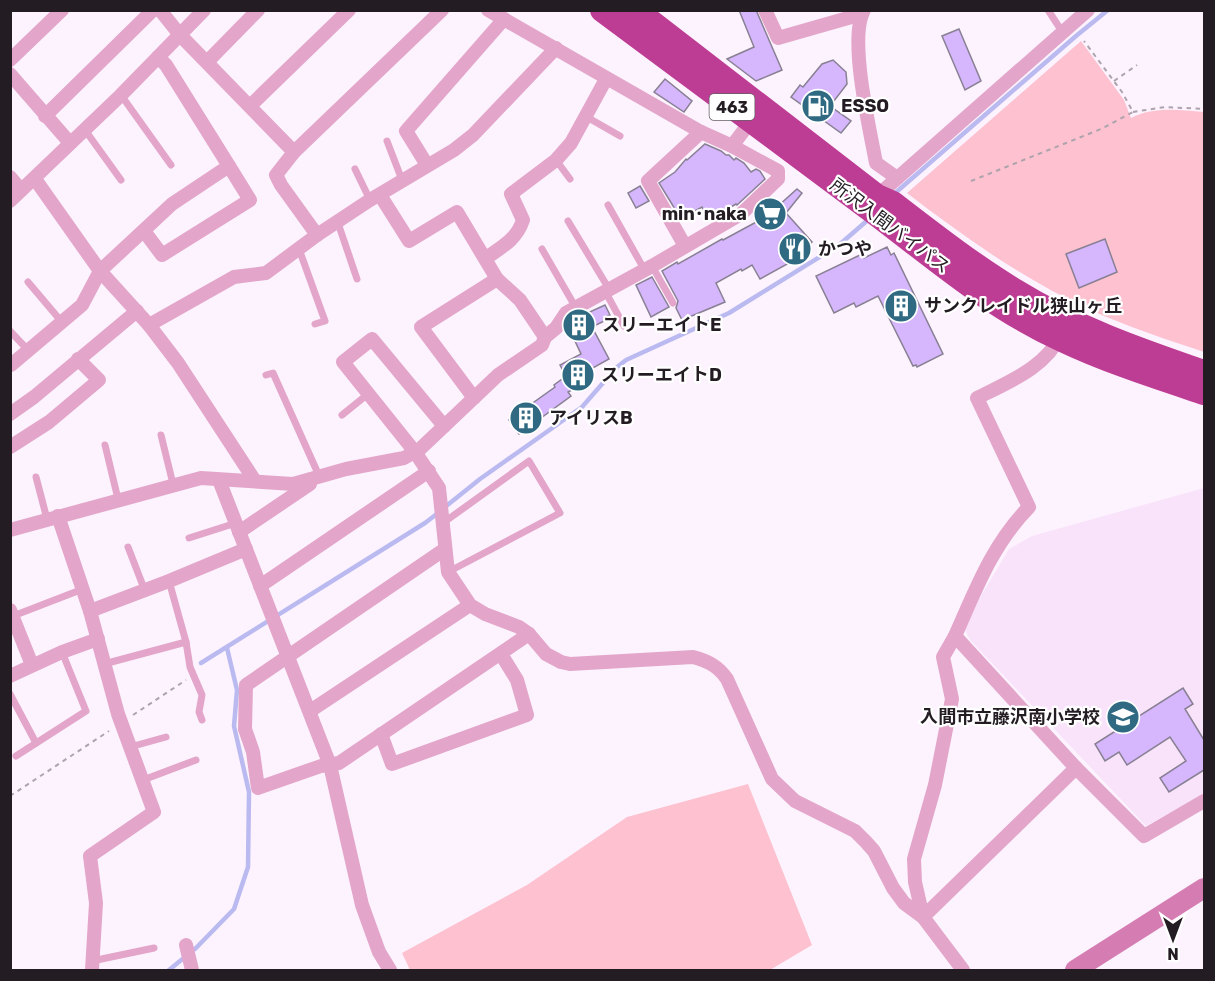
<svg xmlns="http://www.w3.org/2000/svg" width="1215" height="981" viewBox="0 0 1215 981" font-family="Rubik,'Noto Sans JP',sans-serif">
  <style>
    .built { fill: #f9e3fa }
    .green { fill: #fdc1d0 }
    .lines { fill: none; stroke-linecap: round; stroke-linejoin: round }
    .stream { stroke: #bbbaf0; stroke-width: 4.5 }
    .building { fill: #d6b6fc; stroke: #888093; stroke-width: 1.5 }
    .path { stroke: #aca3ac; stroke-width: 2; stroke-dasharray: 4.5 4.5; stroke-linecap: butt }
    .lane { stroke: #e3a6ca; stroke-width: 7 }
    .street { stroke: #e3a6ca; stroke-width: 14 }
    .secondary { stroke: #d57db3; stroke-width: 20 }
    .highway { stroke: #be3d94; stroke-width: 24 }
    .labels { text-anchor: middle; stroke-width: 4.5; stroke-linejoin: round; paint-order: stroke }
    .shield { fill: #fff; stroke: #656165; stroke-width: 1.5 }
    .shield-label { font-size: 16px; font-weight: bold; fill: #231d23 }
    .poi-label { font-size: 18px; font-weight: bold; fill: #231d23; stroke: #fff; text-anchor: start }
    .street-label { font-size: 18px; fill: #231d23; stroke: #fff }
  </style>
  <rect width="100%" height="100%" fill="#fdf3fe"/>
  <!-- built -->
  <polygon class="built" points="1204,488 1204,794 1146,826 970,640 963,626 1009,549 1032,536"/>
  <!-- green -->
  <g class="green">
    <path d="M1081,41L1124,100L1131,118C1154,106 1180,110 1204,112V352C1165,339 1126,326 1088,309C1023,279 963,236 907,193Z"/>
    <polygon points="748,784 812,945 770,970 410,970 402,953 527,885 627,817"/>
  </g>
  <g class="lines">
    <!-- stream -->
    <g class="stream">
      <polyline points="894,194 1076,36 1108,10"/>
      <polyline points="445,507 480,479 582,407 616,368 626,360 729,313 839,245 869,219"/>
      <polyline points="201,663 425,523 438,513"/>
      <polyline points="169,970 196,948 234,909 248,867 249,792 234,726 237,690 227,648"/>
    </g>
  </g>
  <!-- building -->
  <g class="building">
    <polygon points="739,10 756,10 782,70 756,81 727,59 754,47"/>
    <polygon points="959,29 981,81 965,90 942,36"/>
    <polygon points="833,60 846,72 847,84 830,106 851,121 841,133 791,97 800,85 803,87 822,64"/>
    <polygon points="665,79 692,101 684,112 654,92"/>
    <polygon points="705,144 721,151 726,155 729,155 734,160 736,158 744,163 751,172 756,169 760,171 765,179 737,205 736,204 709,220 702,207 681,219 659,183 675,172 686,159 687,160"/>
    <polygon points="640,186 649,201 636,208 628,193"/>
    <polygon points="797,189 802,193 786,213 812,242 791,262 760,279 752,265 742,271 741,269 716,283 725,302 682,320 676,308 678,301 662,271 677,262 678,264 722,239 723,240 760,220 754,214 770,199 778,206"/>
    <polygon points="1105,239 1117,272 1079,288 1066,254"/>
    <polygon points="887,247 891,255 894,253 943,354 917,367 916,365 913,366 878,296 856,307 854,303 834,313 816,276 862,254 864,258"/>
    <polygon points="652,277 669,307 651,317 636,285"/>
    <polygon points="605,305 610,315 605,317 606,320 592,327 609,359 589,370 593,379 568,392 571,396 519,434 509,420 555,387 554,385 566,376 560,365 581,354 568,326 572,320"/>
    <polygon points="1183,688 1193,704 1185,709 1204,740 1204,770 1169,792 1160,778 1186,761 1170,737 1127,765 1119,752 1105,761 1095,744"/>
  </g>
  <g class="lines">
    <!-- path -->
    <g class="path">
      <polyline points="1114,81 1137,65"/>
      <polyline points="1133,112 1165,107 1204,109"/>
      <polyline points="971,181 1101,129 1133,112 1122,92 1084,41"/>
      <polyline points="133,715 186,680"/>
      <polyline points="10,796 109,731"/>
    </g>
    <!-- lane -->
    <g class="lane">
      <polyline points="1048,10 1063,33"/>
      <polyline points="121,95 171,165"/>
      <polyline points="585,116 620,136"/>
      <polyline points="85,130 121,180"/>
      <polyline points="387,141 402,180"/>
      <polyline points="556,160 570,179"/>
      <polyline points="355,169 370,200"/>
      <polyline points="608,205 644,269"/>
      <polyline points="568,221 609,289"/>
      <polyline points="338,223 357,279"/>
      <polyline points="299,249 325,321 315,324"/>
      <polyline points="542,249 576,308"/>
      <polyline points="652,266 673,303"/>
      <polyline points="28,282 61,321"/>
      <polyline points="605,291 624,326"/>
      <polyline points="10,331 27,349"/>
      <polyline points="266,375 273,373 320,478"/>
      <polyline points="342,415 368,394"/>
      <polyline points="161,435 173,484"/>
      <polyline points="105,445 118,499"/>
      <polyline points="36,477 47,519"/>
      <polyline points="443,523 529,461 560,513 448,572"/>
      <polyline points="189,538 236,523"/>
      <polyline points="128,547 145,591"/>
      <polyline points="169,581 186,642 190,667 202,695 199,712 202,720"/>
      <polyline points="13,616 83,589"/>
      <polyline points="104,664 186,642"/>
      <polyline points="10,694 36,743"/>
      <polyline points="130,747 166,737"/>
      <polyline points="16,756 86,711 62,652"/>
      <polyline points="143,780 196,760"/>
      <polyline points="92,961 154,948"/>
    </g>
    <!-- street -->
    <g class="street">
      <polyline points="160,10 180,35 294,152"/>
      <polyline points="488,10 701,132 732,146 778,171 778,179 741,214 652,266 566,313 556,328 545,337"/>
      <polyline points="765,10 778,38 862,14"/>
      <path d="M864,10C848,38 870,130 876,163L897,178"/>
      <polyline points="10,60 62,10"/>
      <polyline points="208,61 258,10"/>
      <polyline points="10,74 70,143"/>
      <polyline points="250,106 349,10"/>
      <polyline points="45,116 153,10"/>
      <polyline points="732,146 751,121"/>
      <polyline points="427,165 406,131 504,19"/>
      <polyline points="10,177 21,190"/>
      <polyline points="35,179 100,271 149,325 178,363 255,481"/>
      <polyline points="877,196 1088,10"/>
      <polyline points="10,201 121,95 204,10"/>
      <polyline points="144,231 162,255 250,200 229,166"/>
      <polyline points="317,235 281,185 276,175 294,152 442,10"/>
      <polyline points="685,246 648,181 701,132"/>
      <path d="M486,258C502,247 517,239 523,220L511,194L556,160L571,143L606,79"/>
      <polyline points="149,325 234,277 266,273 317,235 370,200 454,150 473,135 556,48"/>
      <path d="M1061,334C1046,368 1008,382 977,398L1029,507C992,545 976,589 955,636L1076,768L1144,836L1204,801"/>
      <polyline points="11,365 82,305 100,271 172,204 229,166 166,65 158,57"/>
      <polyline points="474,398 421,327 497,279"/>
      <polyline points="10,414 34,397 137,311"/>
      <path d="M444,426L372,339L343,362L415,452L439,488L448,572L470,605L485,614L519,627L529,634L546,654L561,662L570,664L693,657C708,661 718,666 727,679L772,779L795,801L855,831L866,842L874,851L893,888L904,903L923,917L963,970"/>
      <polyline points="10,447 49,422 99,380 78,359"/>
      <polyline points="219,480 330,765 362,905 379,952 390,970"/>
      <polyline points="58,516 90,611 118,714 154,812 90,856 96,903 92,970"/>
      <polyline points="10,530 201,478 293,484 346,469 404,458 420,449 498,375 542,345 545,337 520,300 497,279 457,212 409,241 380,195"/>
      <polyline points="239,532 310,484"/>
      <polyline points="445,549 246,685 245,729 253,752 258,788 321,766 339,763 529,634"/>
      <polyline points="260,586 429,471"/>
      <polyline points="10,610 32,665"/>
      <polyline points="90,611 169,581 246,549"/>
      <polyline points="955,636 943,657 952,699 935,785 914,859 915,882 923,917 1076,768"/>
      <polyline points="10,676 62,652 98,639"/>
      <polyline points="310,711 470,605"/>
      <polyline points="381,734 392,764 527,715 517,680 501,654"/>
      <polyline points="186,945 192,970"/>
    </g>
    <!-- secondary -->
    <polyline class="secondary" points="1075,970 1204,888"/>
    <!-- highway -->
    <g class="highway">
      <path d="M602,10C692,77 782,144 872,211C933,257 990,307 1060,339C1106,361 1156,377 1204,393"/>
      <path d="M636,10L877,196L893,203C932,233 973,265 1016,291C1074,327 1140,350 1204,372"/>
    </g>
  </g>
  <!-- icons -->
  <defs>
    <symbol id="fuel-disc" viewBox="-11 -11 22 22"><circle r="9.5" fill="#2f6a82" stroke="#fff"/><path d="M-5.5-6h7V0h2V4h1.3V-2.5L3-4.5l.8-.8L6-3V5H2.5V1h-1V6h-7ZM-4.2-4.7v3.2H.2V-4.7Z" fill="#fff"/></symbol>
    <symbol id="supermarket-disc" viewBox="-11 -11 22 22"><circle r="9.5" fill="#2f6a82" stroke="#fff"/><path d="M-6-5.5h2.5l.6 2H6L4.5 2H-2.5L-4.4-4H-6ZM-1.5 3.2a1.3 1.3 0 1 0 .1 0ZM3 3.2a1.3 1.3 0 1 0 .1 0Z" fill="#fff"/></symbol>
    <symbol id="restaurant-disc" viewBox="-11 -11 22 22"><circle r="9.5" fill="#2f6a82" stroke="#fff"/><path d="M-5-6h1v4h1v-4h1v4h1v-4h1v5L-1.5 .5V6h-2V.5L-5-1ZM5-6V6H3V1.5H1.5Q1.5-4 5-6Z" fill="#fff"/></symbol>
    <symbol id="building-disc" viewBox="-11 -11 22 22"><circle r="9.5" fill="#2f6a82" stroke="#fff"/><path d="M-4-6H4V6H1V3H-1V6H-4ZM-2.5-4.3h1.7v1.8h-1.7ZM.8-4.3h1.7v1.8H.8ZM-2.5-1h1.7V.8h-1.7ZM.8-1h1.7V.8H.8Z" fill="#fff"/></symbol>
    <symbol id="school-disc" viewBox="-11 -11 22 22"><circle r="9.5" fill="#2f6a82" stroke="#fff"/><path d="M0-5L7-2L0 1L-7-2ZM-4 1L0 2.5L4 1V4Q0 6-4 4Z" fill="#fff"/></symbol>
  </defs>
  <g fill-rule="evenodd">
    <use href="#fuel-disc" x="799" y="87" width="38" height="38"/>
    <use href="#supermarket-disc" x="751" y="195" width="38" height="38"/>
    <use href="#restaurant-disc" x="776" y="230" width="38" height="38"/>
    <use href="#building-disc" x="882" y="287" width="38" height="38"/>
    <use href="#building-disc" x="560" y="306" width="38" height="38"/>
    <use href="#building-disc" x="559" y="356" width="38" height="38"/>
    <use href="#building-disc" x="507" y="399" width="38" height="38"/>
    <use href="#school-disc" x="1104" y="698" width="38" height="38"/>
  </g>
  <g class="labels">
    <!-- shield labels -->
    <rect class="shield" x="709.5" y="94" width="45" height="26" rx="4.5"/>
    <g class="shield-label">
      <text x="732" y="113">463</text>
    </g>
    <!-- poi labels -->
    <g class="poi-label">
      <text x="841" y="112">ESSO</text>
      <text x="747" y="220" text-anchor="end">min･naka</text>
      <text x="818" y="255">かつや</text>
      <text x="924" y="312">サンクレイドル狭山ヶ丘</text>
      <text x="602" y="331">スリーエイトE</text>
      <text x="601" y="381">スリーエイトD</text>
      <text x="549" y="424">アイリスB</text>
      <text x="1100" y="723" text-anchor="end">入間市立藤沢南小学校</text>
    </g>
    <!-- street labels -->
    <g class="street-label">
      <text transform="translate(890 226) rotate(37)" y="6">所沢入間バイパス</text>
    </g>
  </g>
  <!-- border -->
  <rect width="1215" height="981" fill="none" stroke="#231d23" stroke-width="24"/>
  <!-- north arrow -->
  <g transform="translate(1173 939) rotate(180)" stroke="#ffffff" stroke-width="4.5" paint-order="stroke">
  <path d="M0-4.5L10 22L0 15L-10 22Z" fill="#231d23"/>
  <text y="-9" font-size="16" font-weight="bold" text-anchor="middle" fill="#231d23">N</text>
  </g>
</svg>
